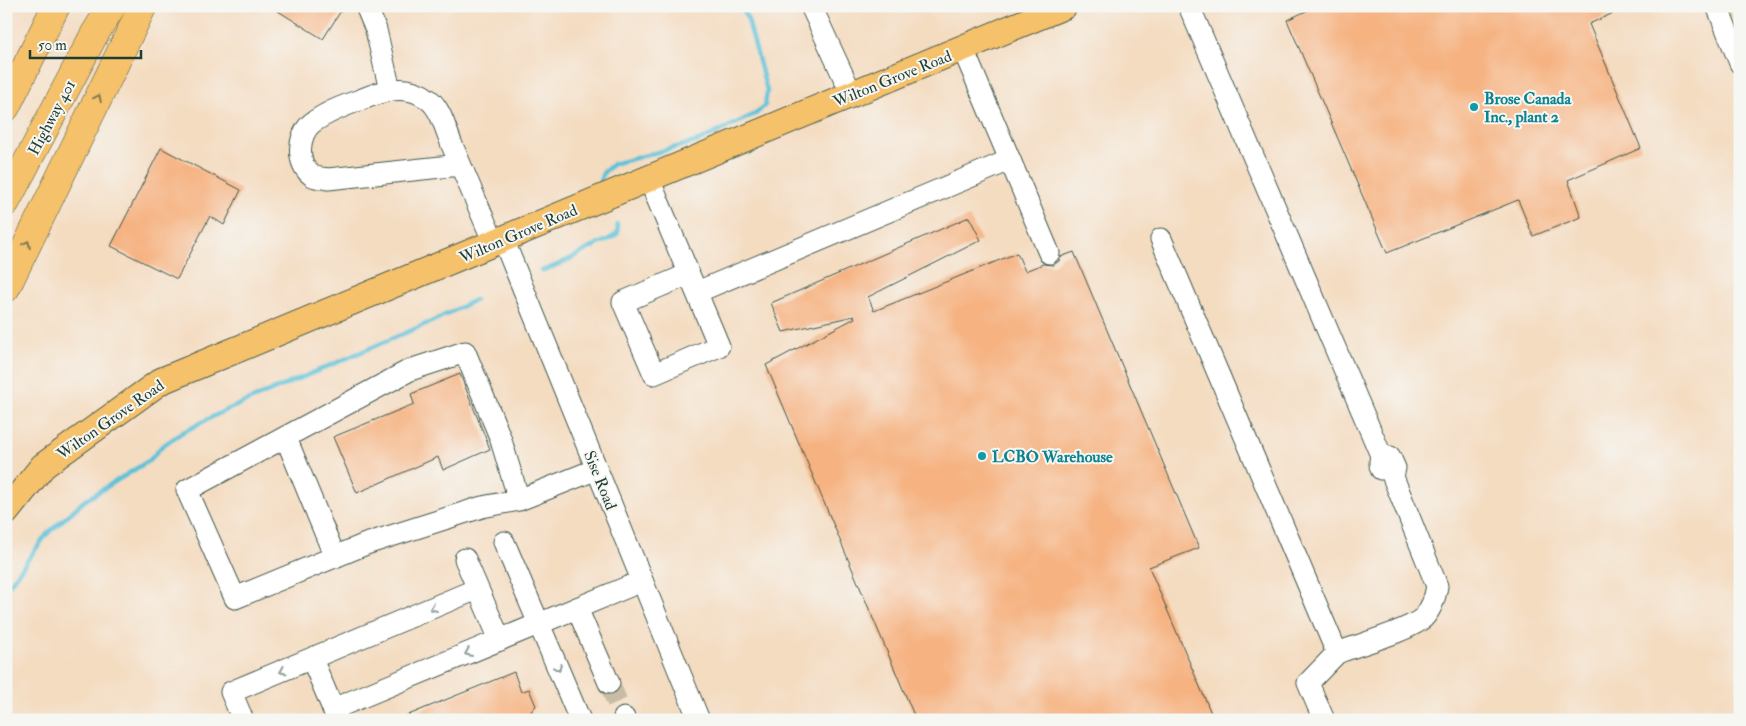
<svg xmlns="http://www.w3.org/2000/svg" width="1746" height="726" viewBox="0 0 1746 726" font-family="'IM FELL Double Pica',serif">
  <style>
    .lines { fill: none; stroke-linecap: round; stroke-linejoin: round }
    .stream { stroke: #5ac1d8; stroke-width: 4.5 }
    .building { fill: #f6b281 }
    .minor-tunnel { stroke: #c9bca5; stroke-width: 21; stroke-dasharray: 21 11; stroke-linecap: butt }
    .minor-casing { stroke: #3f5549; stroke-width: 23 }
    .major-casing { stroke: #3f5549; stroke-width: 28 }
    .highway-casing { stroke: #3f5549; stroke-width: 29 }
    .minor { stroke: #fff; stroke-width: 21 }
    .major { stroke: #f5c16b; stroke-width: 26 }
    .highway { stroke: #f5c16b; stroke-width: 28 }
    .oneway { stroke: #7f784d }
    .oneway2 { stroke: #8f9e9a }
    .culture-dot { fill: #0f9aa8; stroke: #f6f6f2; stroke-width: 2 }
    .labels { text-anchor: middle; stroke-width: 4; stroke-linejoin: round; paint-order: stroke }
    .street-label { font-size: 16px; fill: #1f3d34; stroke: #f6f6f2 }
    .culture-label { font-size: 16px; font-weight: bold; fill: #0d838f; stroke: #f6f6f2; text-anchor: start }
  </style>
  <rect width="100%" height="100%" fill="#f6f6f2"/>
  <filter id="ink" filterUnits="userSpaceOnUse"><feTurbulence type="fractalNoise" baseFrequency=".02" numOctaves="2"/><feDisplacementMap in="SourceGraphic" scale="10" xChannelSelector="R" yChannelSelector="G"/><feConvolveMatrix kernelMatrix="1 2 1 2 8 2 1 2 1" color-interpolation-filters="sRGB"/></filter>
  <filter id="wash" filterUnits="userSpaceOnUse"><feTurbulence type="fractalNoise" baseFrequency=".0096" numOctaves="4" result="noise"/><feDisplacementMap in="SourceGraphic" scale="20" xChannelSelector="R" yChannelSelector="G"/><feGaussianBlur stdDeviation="1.12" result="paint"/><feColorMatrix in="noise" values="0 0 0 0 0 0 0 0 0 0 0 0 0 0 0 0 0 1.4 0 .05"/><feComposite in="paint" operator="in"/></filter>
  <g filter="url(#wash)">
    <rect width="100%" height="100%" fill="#f4dcc1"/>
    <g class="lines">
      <!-- stream -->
      <g class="stream">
        <polyline points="602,185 600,181 603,173 613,164 699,141 757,113 765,105 767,91 748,20 741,6"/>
        <path d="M541,271C562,265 578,254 598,244C606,241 611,239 618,233L617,224"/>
        <polyline points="6,589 47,534 84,501 150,460 162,446 183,432 222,412 433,321 475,300"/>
      </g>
    </g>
    <g id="blocks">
      <!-- building -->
      <g class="building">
        <polygon points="270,6 344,6 323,39"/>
        <polygon points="1317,6 1629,6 1589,24 1641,148 1568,180 1581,217 1533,236 1518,200 1387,253 1287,20"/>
        <polygon points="161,148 241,190 224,225 210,216 177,279 111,246"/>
        <polygon points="969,217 981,240 868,297 874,311 1017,253 1025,271 1043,264 1053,265 1059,261 1060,257 1074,252 1199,548 1149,567 1214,720 916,720 766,365 855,318 854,316 783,332 771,303"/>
        <polygon points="460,374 490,449 443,470 438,457 357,493 333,437 414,404 411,394"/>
        <polygon points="514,672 521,692 529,689 536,706 531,711 535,720 396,720"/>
      </g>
    </g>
  </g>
  <g filter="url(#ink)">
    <use href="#blocks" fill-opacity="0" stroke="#3f5549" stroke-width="1"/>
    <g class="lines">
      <!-- minor-tunnel -->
      <polyline class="minor-tunnel" points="609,683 624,718"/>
      <defs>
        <g id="minor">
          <polyline points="366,6 376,30 390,90"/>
          <polyline points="811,6 852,95"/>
          <path d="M1189,6L1380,453C1382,458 1378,463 1381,469"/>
          <polyline points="1717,6 1740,63"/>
          <polyline points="1010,160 1049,253"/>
          <path d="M460,165L328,179C324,178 317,178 313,176C295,165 298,134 312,123C327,112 343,106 360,100C382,91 406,82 428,99C441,108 446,131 452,145C466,178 480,211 494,243"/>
          <polyline points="649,179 719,346 654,374 623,302 689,274"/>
          <polyline points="503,239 699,720"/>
          <path d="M1161,239L1337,653C1357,645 1409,631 1423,618C1432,609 1435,598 1437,586L1393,477L1395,468L1390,457L1381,456"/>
          <polyline points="697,292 1010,160 963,49"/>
          <polyline points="286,438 335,557"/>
          <polyline points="519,500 500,437 465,352 410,370 187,490 235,598 366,544 482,507 519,500 597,469"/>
          <polyline points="504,542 580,720"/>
          <polyline points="465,559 500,640"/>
          <polyline points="577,608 609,683"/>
          <polyline points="312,659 333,709"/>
          <polyline points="624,718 624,720"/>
          <polyline points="243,720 231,692 477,589"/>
          <polyline points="338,720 333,709 642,581"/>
          <polyline points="1324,720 1308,683 1337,653"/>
        </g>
        <polyline id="major" points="6,512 43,466 161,381 1064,6"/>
        <g id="highway">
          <polyline points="6,107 56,6"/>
          <polyline points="6,202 94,35 112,6"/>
          <polyline points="6,288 143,6"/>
        </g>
      </defs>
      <!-- minor casing -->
      <use href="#minor" class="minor-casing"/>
      <!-- major casing -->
      <use href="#major" class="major-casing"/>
      <!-- highway casing -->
      <use href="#highway" class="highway-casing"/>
      <!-- minor -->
      <use href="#minor" class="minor"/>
      <!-- major -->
      <use href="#major" class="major"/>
      <!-- highway -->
      <use href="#highway" class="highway"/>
    </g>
    <!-- one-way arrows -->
    <defs><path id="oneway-chevron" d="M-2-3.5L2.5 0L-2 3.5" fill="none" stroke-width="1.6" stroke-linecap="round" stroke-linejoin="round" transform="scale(1.25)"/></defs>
    <g class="oneway">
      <use href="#oneway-chevron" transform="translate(98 98) rotate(-64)"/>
      <use href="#oneway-chevron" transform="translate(27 244) rotate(-64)"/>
    </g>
    <g class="oneway2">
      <use href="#oneway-chevron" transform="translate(433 608) rotate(157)"/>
      <use href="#oneway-chevron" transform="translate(468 653) rotate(157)"/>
      <use href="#oneway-chevron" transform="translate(558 668) rotate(67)"/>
      <use href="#oneway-chevron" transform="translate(283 671) rotate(157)"/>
    </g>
  </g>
  <!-- markers -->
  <g class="culture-dot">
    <circle cx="1474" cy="107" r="5"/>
    <circle cx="982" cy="456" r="5"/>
  </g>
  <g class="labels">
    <!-- street labels -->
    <g class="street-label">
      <text transform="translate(892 78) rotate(-22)" y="6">Wilton Grove Road</text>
      <text transform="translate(51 117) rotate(-62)" y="6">Highway 401</text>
      <text transform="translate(518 233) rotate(-23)" y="6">Wilton Grove Road</text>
      <text transform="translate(110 419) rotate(-35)" y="6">Wilton Grove Road</text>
      <text transform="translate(601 480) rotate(68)" y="6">Sise Road</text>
    </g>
    <!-- culture labels -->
    <g class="culture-label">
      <text x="1484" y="104">Brose Canada<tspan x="1484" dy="18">Inc., plant 2</tspan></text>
      <text x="992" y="462">LCBO Warehouse</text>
    </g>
  </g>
  <!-- margin -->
  <rect width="1746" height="726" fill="none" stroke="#f6f6f2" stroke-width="25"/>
  <!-- scale -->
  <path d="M30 50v8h111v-8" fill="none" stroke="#1f3d34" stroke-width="2.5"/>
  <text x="38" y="50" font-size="15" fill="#1f3d34" stroke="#f6f6f2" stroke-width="4" paint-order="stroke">50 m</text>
</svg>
